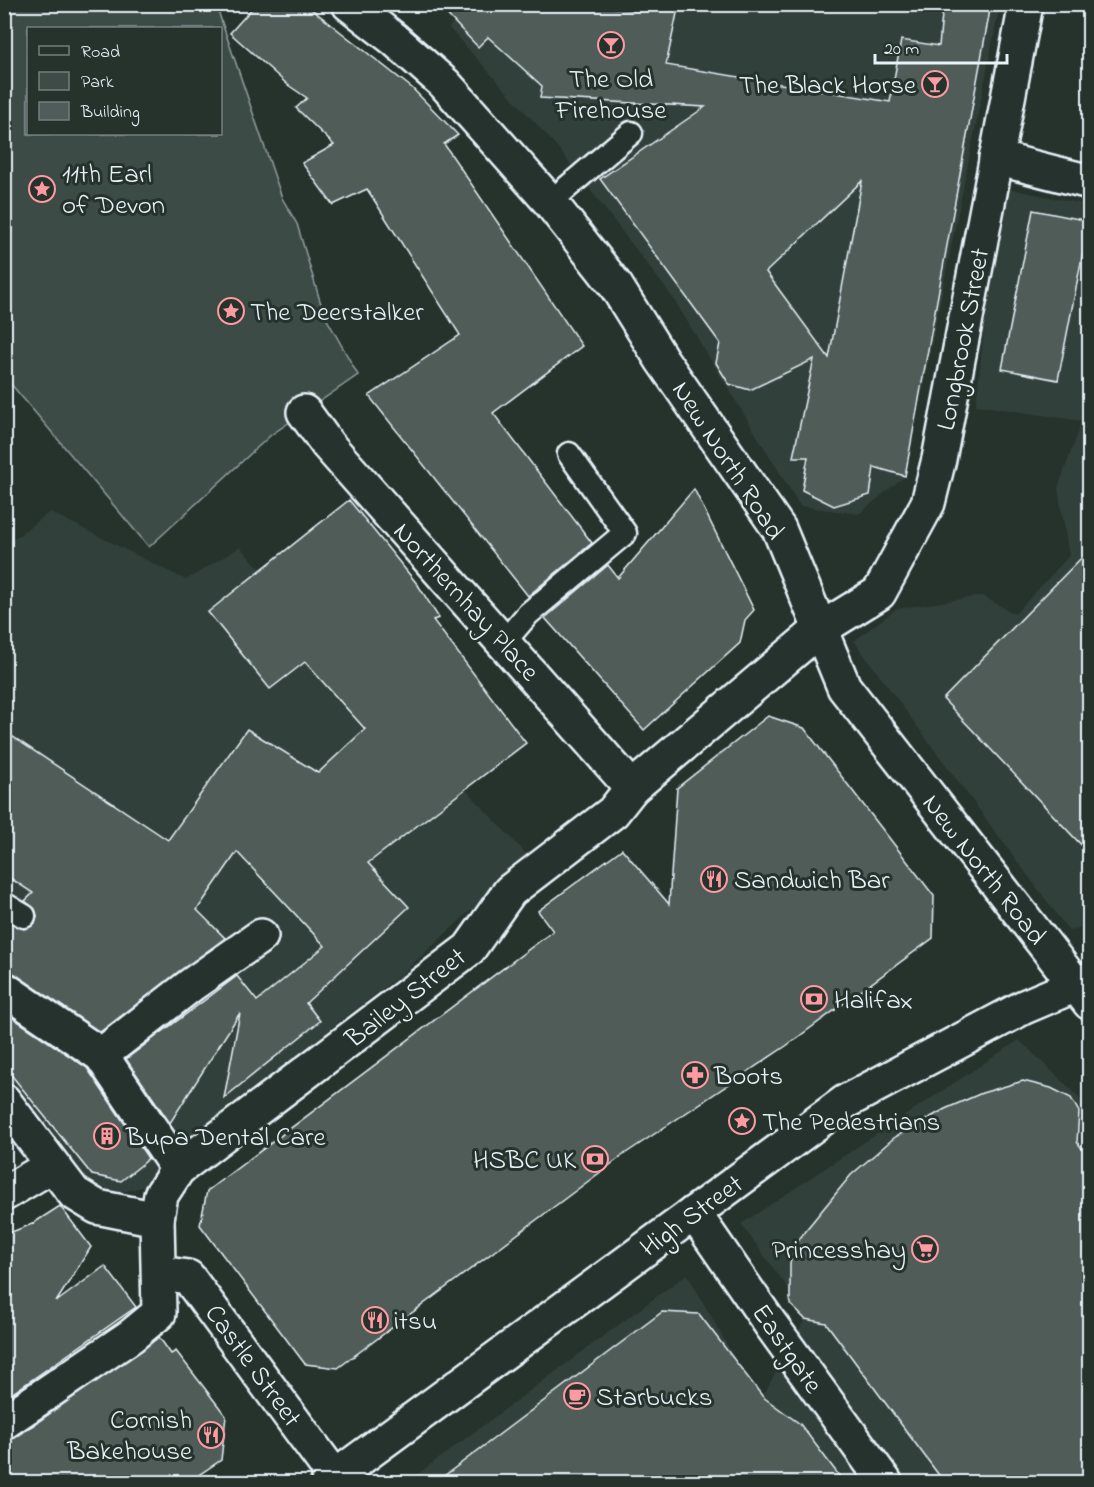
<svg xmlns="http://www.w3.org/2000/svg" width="1094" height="1487" viewBox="0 0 1094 1487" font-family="'Indie Flower',sans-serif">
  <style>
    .built { fill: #333f3a }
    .green { fill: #3e4b47; stroke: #939ea0; stroke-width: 1.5; fill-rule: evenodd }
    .building { fill: #505c59; stroke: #e8f1f8; stroke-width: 1.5; fill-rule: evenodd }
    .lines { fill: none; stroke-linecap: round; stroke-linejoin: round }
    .lane-casing { stroke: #e8f1f8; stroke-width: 27 }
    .street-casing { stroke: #e8f1f8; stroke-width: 38 }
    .secondary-casing { stroke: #e8f1f8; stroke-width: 38 }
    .lane { stroke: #26332d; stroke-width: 22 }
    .street { stroke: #26332d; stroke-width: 33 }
    .secondary { stroke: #26332d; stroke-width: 33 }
    .labels { text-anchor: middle; stroke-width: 6; stroke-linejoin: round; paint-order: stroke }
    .poi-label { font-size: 27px; fill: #e8f1f8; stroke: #26332d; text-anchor: start }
    .street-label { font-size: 27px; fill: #e8f1f8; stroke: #26332d }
  </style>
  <rect width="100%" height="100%" fill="#26332d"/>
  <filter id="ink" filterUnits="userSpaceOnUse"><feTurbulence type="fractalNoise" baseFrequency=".0167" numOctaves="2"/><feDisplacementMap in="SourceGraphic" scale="12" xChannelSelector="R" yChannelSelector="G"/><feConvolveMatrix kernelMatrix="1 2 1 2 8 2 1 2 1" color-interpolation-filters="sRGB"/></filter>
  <g filter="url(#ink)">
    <!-- built -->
    <g class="built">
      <polygon points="464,4 1000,5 905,476 859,514 800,506 673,298 559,149 449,28"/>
      <polygon points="999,187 1089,205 1089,925 1069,931 854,641 896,609 982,596 1015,614 1069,556 1058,488 1082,421 976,405"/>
      <polygon points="50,512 186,580 240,547 529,857 403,973 251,1090 156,1183 115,1194 80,1176 5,1076 5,545"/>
      <polygon points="1019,1040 1072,1090 1089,1110 1089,1482 407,1482 687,1274 739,1366 763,1396 805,1319 790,1304 788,1288 741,1224"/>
    </g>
    <!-- green -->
    <path class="green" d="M4,5H216L282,198L297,224L324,314L358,375L271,435L149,547L5,377ZM28,28H220V134H28Z"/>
    <!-- building -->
    <g class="building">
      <polygon points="256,4 305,4 412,88 458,135 444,144 582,346 493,413 592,543 528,596 369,396 460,335 367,189 333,205 302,163 334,145 296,108 307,98 288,85 230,33"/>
      <path d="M437,4H585L633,10L634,4H679L666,65L890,102L901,40L939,46L943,4H991L905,476L874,467L870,495L834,506L802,490L808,457H793L814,359L750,390L729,384L716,363L720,343L600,179L705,107L540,98L542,86L488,37L478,47ZM862,181L829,358L766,272Z"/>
      <polygon points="1033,210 1089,221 1058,380 1002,369"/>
      <polygon points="694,489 754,610 745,620 740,643 644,730 545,618 608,565 618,578"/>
      <polygon points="349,500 418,585 439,618 433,620 526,743 368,863 409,907 306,1003 320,1021 224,1098 240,1013 170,1123 126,1059 237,976 257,1001 325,946 237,852 197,910 225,938 100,1032 15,974 4,970 4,920 24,929 35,923 37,916 35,909 25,901 33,893 4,874 4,731 168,840 247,729 318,773 365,729 305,662 270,689 208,612"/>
      <polygon points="1089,550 1089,853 943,699"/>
      <polygon points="768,716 804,728 934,896 933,938 786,1046 626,1153 338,1368 305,1364 200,1225 207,1191 553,931 538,911 622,849 669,904 677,788"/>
      <polygon points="4,1012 87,1068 148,1158 145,1162 121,1181 92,1175 4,1066"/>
      <polygon points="1023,1081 1051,1088 1071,1098 1079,1112 1077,1142 1089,1157 1089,1482 944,1482 826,1323 805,1319 790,1304 790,1263 795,1245 805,1231 851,1175 895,1137 945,1109 982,1093"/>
      <polygon points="60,1206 91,1247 56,1302 105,1266 136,1307 4,1399 4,1235 32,1224"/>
      <polygon points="662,1312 699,1314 763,1397 800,1424 844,1482 436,1482"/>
      <polygon points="159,1337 171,1354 176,1351 226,1416 221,1460 188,1482 4,1482 4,1441 15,1438"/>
    </g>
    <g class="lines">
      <defs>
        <g id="lane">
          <polyline points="550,202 631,133"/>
          <polyline points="504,642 528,614 625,533 569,454"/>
          <polyline points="4,904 24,916"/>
        </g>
        <g id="street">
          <polyline points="996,158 1090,182"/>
          <polyline points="304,412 328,445 632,788"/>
          <polyline points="4,989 101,1055 178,1169"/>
          <polyline points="101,1055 191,985 261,936"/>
          <polyline points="4,1101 74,1193 97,1207 157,1219"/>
          <polyline points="4,1194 51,1166"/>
          <polyline points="694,1213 771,1325 885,1482"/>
          <polyline points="160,1273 188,1277 335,1477"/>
          <polyline points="4,1422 131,1336 159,1313 157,1219 161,1195 178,1169 469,949 510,891 613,812 632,788 819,630 879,593 928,503 939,459 1026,4"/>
          <polyline points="328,1482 845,1102 1024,1007 1090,979"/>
        </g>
        <polyline id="secondary" points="349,4 394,39 445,84 550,202 616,286 662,360 779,529 844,687 1090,1003"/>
      </defs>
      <!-- lane casing -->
      <use href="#lane" class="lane-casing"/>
      <!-- street casing -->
      <use href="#street" class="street-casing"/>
      <!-- secondary casing -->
      <use href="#secondary" class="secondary-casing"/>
      <!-- lane -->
      <use href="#lane" class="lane"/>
      <!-- street -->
      <use href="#street" class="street"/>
      <!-- secondary -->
      <use href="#secondary" class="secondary"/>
    </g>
  </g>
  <!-- icons -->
  <defs>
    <symbol id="bar-ring" viewBox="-11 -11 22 22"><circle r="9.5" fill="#26332d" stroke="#ff9aa2" stroke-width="1.5"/><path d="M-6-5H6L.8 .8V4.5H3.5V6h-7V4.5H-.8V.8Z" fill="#ff9aa2"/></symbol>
    <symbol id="sight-ring" viewBox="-11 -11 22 22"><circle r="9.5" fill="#26332d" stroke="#ff9aa2" stroke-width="1.5"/><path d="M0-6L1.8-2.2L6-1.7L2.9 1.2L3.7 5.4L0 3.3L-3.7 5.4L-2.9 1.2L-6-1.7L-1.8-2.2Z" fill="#ff9aa2"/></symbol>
    <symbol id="restaurant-ring" viewBox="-11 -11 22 22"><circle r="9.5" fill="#26332d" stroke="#ff9aa2" stroke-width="1.5"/><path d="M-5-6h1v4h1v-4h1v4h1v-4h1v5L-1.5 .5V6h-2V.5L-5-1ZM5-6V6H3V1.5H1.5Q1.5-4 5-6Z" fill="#ff9aa2"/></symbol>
    <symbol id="bank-ring" viewBox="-11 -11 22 22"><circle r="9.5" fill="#26332d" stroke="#ff9aa2" stroke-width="1.5"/><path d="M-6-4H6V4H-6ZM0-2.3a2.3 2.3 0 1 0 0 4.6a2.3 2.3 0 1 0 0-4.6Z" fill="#ff9aa2"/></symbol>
    <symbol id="pharmacy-ring" viewBox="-11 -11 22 22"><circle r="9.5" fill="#26332d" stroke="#ff9aa2" stroke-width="1.5"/><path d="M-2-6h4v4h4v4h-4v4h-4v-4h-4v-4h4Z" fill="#ff9aa2"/></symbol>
    <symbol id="building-ring" viewBox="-11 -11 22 22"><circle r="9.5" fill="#26332d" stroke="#ff9aa2" stroke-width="1.5"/><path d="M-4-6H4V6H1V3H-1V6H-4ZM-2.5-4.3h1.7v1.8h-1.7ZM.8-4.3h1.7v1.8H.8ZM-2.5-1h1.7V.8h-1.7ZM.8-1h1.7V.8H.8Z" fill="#ff9aa2"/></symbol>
    <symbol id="supermarket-ring" viewBox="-11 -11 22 22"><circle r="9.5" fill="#26332d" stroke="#ff9aa2" stroke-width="1.5"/><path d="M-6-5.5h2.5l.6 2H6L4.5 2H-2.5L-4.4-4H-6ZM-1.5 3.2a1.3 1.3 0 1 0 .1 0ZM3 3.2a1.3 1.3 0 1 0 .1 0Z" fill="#ff9aa2"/></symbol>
    <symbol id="cafe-ring" viewBox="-11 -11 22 22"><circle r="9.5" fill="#26332d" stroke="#ff9aa2" stroke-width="1.5"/><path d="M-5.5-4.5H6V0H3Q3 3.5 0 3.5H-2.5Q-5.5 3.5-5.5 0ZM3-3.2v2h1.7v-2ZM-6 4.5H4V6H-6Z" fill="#ff9aa2"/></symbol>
  </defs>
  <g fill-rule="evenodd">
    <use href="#bar-ring" x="596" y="30" width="30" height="30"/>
    <use href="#bar-ring" x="920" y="69" width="30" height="30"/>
    <use href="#sight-ring" x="27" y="174" width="30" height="30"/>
    <use href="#sight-ring" x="216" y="296" width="30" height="30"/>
    <use href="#restaurant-ring" x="699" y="864" width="30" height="30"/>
    <use href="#bank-ring" x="799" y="984" width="30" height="30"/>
    <use href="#pharmacy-ring" x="680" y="1060" width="30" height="30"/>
    <use href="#sight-ring" x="727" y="1106" width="30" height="30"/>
    <use href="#building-ring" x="92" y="1121" width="30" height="30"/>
    <use href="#bank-ring" x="580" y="1144" width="30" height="30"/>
    <use href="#supermarket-ring" x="910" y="1234" width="30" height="30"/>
    <use href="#restaurant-ring" x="360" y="1305" width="30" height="30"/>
    <use href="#cafe-ring" x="562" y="1381" width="30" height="30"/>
    <use href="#restaurant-ring" x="196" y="1420" width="30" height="30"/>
  </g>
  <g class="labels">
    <!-- poi labels -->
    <g class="poi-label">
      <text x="611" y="87" text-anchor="middle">The Old<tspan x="611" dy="31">Firehouse</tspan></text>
      <text x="916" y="93" text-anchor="end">The Black Horse</text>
      <text x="62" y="182">11th Earl<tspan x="62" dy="31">of Devon</tspan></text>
      <text x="250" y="320">The Deerstalker</text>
      <text x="734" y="888">Sandwich Bar</text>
      <text x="834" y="1008">Halifax</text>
      <text x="714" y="1084">Boots</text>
      <text x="762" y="1130">The Pedestrians</text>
      <text x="126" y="1145">Bupa Dental Care</text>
      <text x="576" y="1168" text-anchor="end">HSBC UK</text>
      <text x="906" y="1258" text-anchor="end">Princesshay</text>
      <text x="394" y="1329">itsu</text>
      <text x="596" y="1405">Starbucks</text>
      <text x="192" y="1428" text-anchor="end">Cornish<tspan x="192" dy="31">Bakehouse</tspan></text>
    </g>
    <!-- street labels -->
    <g class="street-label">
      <text transform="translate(962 339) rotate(-79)" y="9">Longbrook Street</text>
      <text transform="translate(729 460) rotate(57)" y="9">New North Road</text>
      <text transform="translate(467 601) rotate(48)" y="9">Northernhay Place</text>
      <text transform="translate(985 869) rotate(52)" y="9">New North Road</text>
      <text transform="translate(405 997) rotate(-38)" y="9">Bailey Street</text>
      <text transform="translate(691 1215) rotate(-36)" y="9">High Street</text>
      <text transform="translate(788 1348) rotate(55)" y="9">Eastgate</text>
      <text transform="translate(254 1365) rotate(54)" y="9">Castle Street</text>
    </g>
  </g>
  <!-- margin -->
  <rect width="1094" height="1487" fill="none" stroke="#26332d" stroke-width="24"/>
  <rect x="12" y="12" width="1070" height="1463" fill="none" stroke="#e8f1f8" stroke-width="2" filter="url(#ink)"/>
  <!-- legend -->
  <rect x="27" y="27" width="195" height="108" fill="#26332d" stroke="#747f7e" stroke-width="1.5"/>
  <rect x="39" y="46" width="30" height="9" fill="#26332d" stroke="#747f7e" stroke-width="1.5"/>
  <text x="81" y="57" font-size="18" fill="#e8f1f8">Road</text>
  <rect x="39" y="72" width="30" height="18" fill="#3e4b47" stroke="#747f7e" stroke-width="1.5"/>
  <text x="81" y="87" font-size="18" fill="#e8f1f8">Park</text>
  <rect x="39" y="102" width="30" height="18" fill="#505c59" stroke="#747f7e" stroke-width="1.5"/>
  <text x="81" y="117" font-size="18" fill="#e8f1f8">Building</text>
  <!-- scale -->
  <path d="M875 54v9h132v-9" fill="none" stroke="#e8f1f8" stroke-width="3"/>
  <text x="884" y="54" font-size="18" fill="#e8f1f8" stroke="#26332d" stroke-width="4.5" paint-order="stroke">20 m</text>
</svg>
